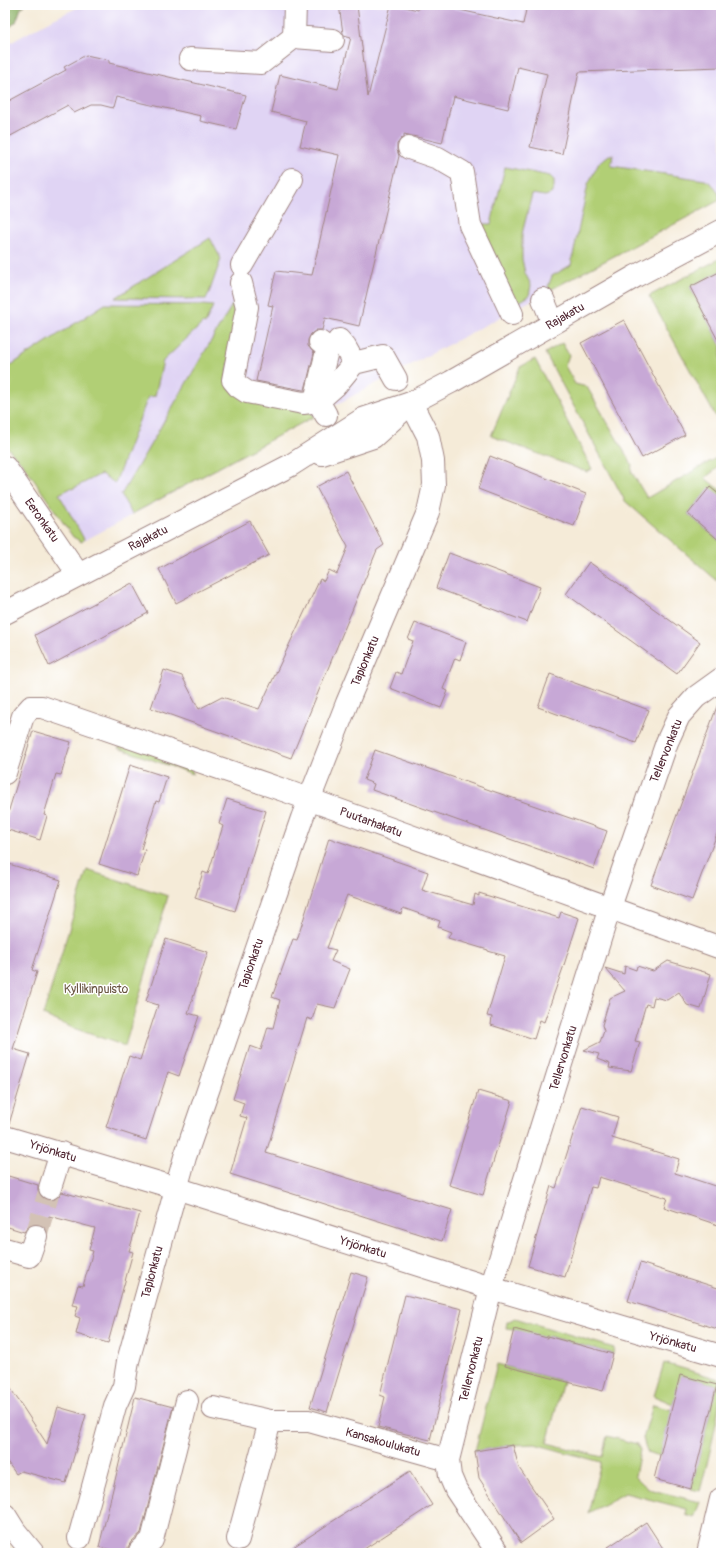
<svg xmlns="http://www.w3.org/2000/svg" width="726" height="1558" viewBox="0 0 726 1558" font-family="Pangolin,sans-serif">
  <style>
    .built { fill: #e0d4f4 }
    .green { fill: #b1cf75; stroke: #7e7750 }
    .forest { fill: #8cb266; stroke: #6b6848 }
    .building { fill: #c7a8d6 }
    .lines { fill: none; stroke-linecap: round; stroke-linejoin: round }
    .minor-tunnel { stroke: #d3c2b5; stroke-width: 22; stroke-dasharray: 22 11; stroke-linecap: butt }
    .minor-casing { stroke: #a08582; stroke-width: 24 }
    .major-casing { stroke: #a08582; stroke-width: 24 }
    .minor { stroke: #fff; stroke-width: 22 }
    .major { stroke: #fff; stroke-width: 22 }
    .labels { text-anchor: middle; stroke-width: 3; stroke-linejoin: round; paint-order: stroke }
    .street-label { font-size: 12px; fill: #4a1f2b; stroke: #fff }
    .park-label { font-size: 12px; fill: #695441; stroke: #fff }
  </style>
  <rect width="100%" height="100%" fill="#fff"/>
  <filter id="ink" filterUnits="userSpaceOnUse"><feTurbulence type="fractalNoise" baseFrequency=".025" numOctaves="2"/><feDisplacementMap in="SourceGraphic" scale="8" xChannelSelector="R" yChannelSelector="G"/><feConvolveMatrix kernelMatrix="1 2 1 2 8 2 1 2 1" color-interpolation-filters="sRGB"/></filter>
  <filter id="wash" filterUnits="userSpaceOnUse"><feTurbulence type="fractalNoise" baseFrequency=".012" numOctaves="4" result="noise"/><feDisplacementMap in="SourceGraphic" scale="16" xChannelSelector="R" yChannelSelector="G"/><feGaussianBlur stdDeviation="0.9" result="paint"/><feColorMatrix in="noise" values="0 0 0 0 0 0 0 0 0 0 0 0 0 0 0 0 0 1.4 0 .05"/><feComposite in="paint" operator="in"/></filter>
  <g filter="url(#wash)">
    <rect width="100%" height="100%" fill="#f5ebd8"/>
    <!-- built -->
    <polygon class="built" points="83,5 721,5 721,199 315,416 82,542 73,537 23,464 5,445 5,46 47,22"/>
    <!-- green -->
    <g class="green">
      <path d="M609,155H613L611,166L705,180C715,185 718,190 720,200L550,290L548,287L552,276L571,265L588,184L599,163Z"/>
      <polygon points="505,167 550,176 554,180 554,188 551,194 545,196 532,194 522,234 522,259 525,273 531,285 529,296 519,302 512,302 482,227 484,224 491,224"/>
      <polygon points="210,238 221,259 209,293 206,299 115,298"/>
      <polygon points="721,258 721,271 690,287 721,346 721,426 649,296"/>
      <polygon points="105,304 202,305 213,306 205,324 203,323 163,361 155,396 148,397 115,483 101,474 72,489 71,488 59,494 84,539 82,542 73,537 23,464 5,445 5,369"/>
      <polygon points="232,305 240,305 226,380 310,412 315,416 132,514 121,495"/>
      <polygon points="562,343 569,355 565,366 575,384 587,387 632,465 631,471 647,498 721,455 721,465 705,478 721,491 721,497 710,488 688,514 721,542 721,584 625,501 545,353"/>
      <polygon points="535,359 592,469 587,472 491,436 520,367"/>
      <polygon points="125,744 191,767 193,774 118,748"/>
      <polygon points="87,870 168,896 125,1046 73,1028 43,1015"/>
      <polygon points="515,1318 614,1348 613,1354 548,1336 546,1343 514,1329 506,1328 507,1322"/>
      <path d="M664,1363L719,1379C726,1393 705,1472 700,1491L691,1489L717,1385L681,1376L673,1404L654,1396Z"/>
      <polygon points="497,1364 563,1381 547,1443 602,1457 607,1436 637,1444 640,1450 635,1476 644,1485 652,1490 700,1502 694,1518 686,1515 687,1509 625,1493 588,1513 601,1462 535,1444 513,1445 475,1451"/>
      <polygon points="653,1405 672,1410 660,1456 647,1452 643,1438"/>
    </g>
    <!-- forest -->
    <polygon class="forest" points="5,5 25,5 21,8 16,22 5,31"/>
    <g id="blocks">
      <!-- building -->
      <g class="building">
        <polygon points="339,5 357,5 368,97 391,5 397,5 418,10 419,5 437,5 523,24 527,5 721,5 721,67 579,72 562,154 530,147 547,74 518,67 508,109 453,96 442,143 404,134 404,137 401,139 397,144 397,150 399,156 359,326 325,318 322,330 316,330 311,334 308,340 308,346 314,353 305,390 303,390 256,381 273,306 268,305 276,271 312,275 339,155 300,146 306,121 271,112 280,75 338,89 351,37 344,35 343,33"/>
        <polygon points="86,55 109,60 109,63 246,95 236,129 200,121 201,116 116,97 113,108 101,105 91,105 74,113 68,105 5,139 5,103 66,70 64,67"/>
        <polygon points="721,271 721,346 690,287"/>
        <polygon points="624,320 685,435 642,458 581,343"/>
        <polygon points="490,456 586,494 574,526 478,489"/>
        <polygon points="346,471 384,545 377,550 291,758 151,708 164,670 182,676 199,709 222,697 259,709 320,579 324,581 329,570 337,574 348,547 316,487"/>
        <polygon points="710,487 721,496 721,542 688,514"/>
        <polygon points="250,521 269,555 176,603 159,569"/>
        <polygon points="449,553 540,587 527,622 436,588"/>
        <polygon points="589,562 700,642 677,674 566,594"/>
        <polygon points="132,583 148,613 49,666 35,635"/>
        <polygon points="415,623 466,642 460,660 455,658 443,689 448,691 441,708 390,688 396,672 401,674 413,641 408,639"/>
        <polygon points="550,674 649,710 636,743 538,707"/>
        <polygon points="719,701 721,701 721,823 692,900 651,885"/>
        <polygon points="33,731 71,742 61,775 56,774 44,815 47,816 40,840 5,829 5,823"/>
        <polygon points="375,750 607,831 594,869 372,790 374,784 364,780"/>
        <polygon points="130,765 167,777 159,802 156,801 141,849 145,850 137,876 99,864"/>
        <polygon points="227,799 266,811 235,911 195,898 203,872 208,874 223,826 219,824"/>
        <polygon points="329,838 428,872 422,890 473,905 475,894 479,896 479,893 559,918 561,912 579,918 563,968 544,1022 540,1020 534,1039 491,1025 492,1017 487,1016 505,956 488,951 488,950 448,938 451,932 438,927 440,921 403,908 401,914 347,895 327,948 336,950 331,961 350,969 335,1008 317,1004 312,1020 307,1018 266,1153 452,1210 442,1241 230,1174 247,1118 240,1116 244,1103 233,1099 250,1046 261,1050 268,1027 273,1028 280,1000 272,997 293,939 297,940"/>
        <polygon points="9,864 61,880 32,970 37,972 13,1049 30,1054 9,1124 5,1123 5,876"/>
        <polygon points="166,939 208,952 188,1013 199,1016 179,1076 168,1072 146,1140 106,1127 129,1056 140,1060 158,1005 146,1001"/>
        <polygon points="668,961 711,974 701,1009 687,1005 679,992 667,1000 654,997 652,1006 646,1004 635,1041 640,1042 631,1071 609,1068 610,1064 597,1059 599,1054 584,1050 600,1042 604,1031 602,1025 610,998 625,991 605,968 624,974 625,966 636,970 637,966 653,971"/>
        <polygon points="478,1091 512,1101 483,1195 449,1185"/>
        <polygon points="582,1106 618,1117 612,1138 679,1159 675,1173 721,1188 721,1226 664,1207 667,1198 599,1177 596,1188 591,1187 565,1277 528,1266 551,1186 556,1188"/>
        <polygon points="5,1175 38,1185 38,1190 41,1196 47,1200 52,1200 58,1197 62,1192 140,1213 129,1251 133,1252 108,1343 76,1334 80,1318 75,1316 78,1306 72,1305 78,1285 83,1286 93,1251 89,1250 95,1228 49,1216 45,1228 40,1224 33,1224 28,1227 24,1232 5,1226"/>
        <polygon points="640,1263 721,1289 721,1330 628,1301"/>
        <polygon points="351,1272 368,1277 327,1412 310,1407"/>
        <polygon points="405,1295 462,1309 430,1440 378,1427 385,1397 380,1395"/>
        <polygon points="514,1329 547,1338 547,1336 613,1354 603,1391 505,1366"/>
        <polygon points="680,1375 717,1385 691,1489 654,1479"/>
        <polygon points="5,1380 47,1444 58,1407 86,1415 66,1483 21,1471 16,1474 5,1459"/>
        <polygon points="135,1397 173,1407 141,1533 131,1542 128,1547 128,1553 123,1553 99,1547"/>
        <polygon points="513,1445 519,1468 554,1519 521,1543 479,1478 475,1451"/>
        <polygon points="410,1471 432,1505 358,1553 284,1553"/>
        <polygon points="646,1522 666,1553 599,1553"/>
      </g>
    </g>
  </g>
  <g filter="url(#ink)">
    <use href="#blocks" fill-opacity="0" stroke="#a08582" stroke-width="1"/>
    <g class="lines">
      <!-- minor-tunnel -->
      <polyline class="minor-tunnel" points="36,1236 50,1188"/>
      <defs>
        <g id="minor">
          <polyline points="295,5 294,37 333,40"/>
          <polyline points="190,59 261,63 294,37"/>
          <polyline points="409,148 438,158 462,172 470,225 512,314"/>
          <polyline points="242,265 292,179"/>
          <polyline points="241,283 247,307 233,380 238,386 247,392 303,403 318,401 335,386 354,363 383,356 396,379"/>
          <polyline points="543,299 553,323"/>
          <polyline points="339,340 345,347 354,363"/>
          <polyline points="320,342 325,346 327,351 317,392 318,401 326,415"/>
          <polyline points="5,467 78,574"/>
          <polyline points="5,773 23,716 31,707 42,707 286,791 721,948"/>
          <polyline points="5,1137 176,1188 491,1288 721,1356"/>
          <polyline points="50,1188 61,1153"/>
          <polyline points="5,1249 29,1256 36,1236"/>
          <polyline points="213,1408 270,1421 309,1421 448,1460"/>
          <polyline points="5,1515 15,1531 33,1553"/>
          <polyline points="79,1538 115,1406 124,1386 128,1361 185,1157 302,818 347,703 428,512 434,485 433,461 428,436 411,403"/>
          <polyline points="238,1539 270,1421"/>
          <polyline points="140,1551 152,1540 187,1401"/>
          <polyline points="498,1553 456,1490 450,1476 448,1460 491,1288 610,907 667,742 679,716 696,697 721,679"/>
          <polyline points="708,1553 721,1499"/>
        </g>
        <g id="major">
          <polyline points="322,454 373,437 404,409"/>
          <polyline points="5,613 291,465 363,419 411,403 451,382 636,276 721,231"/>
        </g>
      </defs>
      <!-- minor casing -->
      <use href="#minor" class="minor-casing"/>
      <!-- major casing -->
      <use href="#major" class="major-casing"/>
      <!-- minor -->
      <use href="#minor" class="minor"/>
      <!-- major -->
      <use href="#major" class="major"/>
    </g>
  </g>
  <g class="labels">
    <!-- street labels -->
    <g class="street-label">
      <text transform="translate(565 316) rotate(-30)" y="4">Rajakatu</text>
      <text transform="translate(42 520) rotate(55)" y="4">Eeronkatu</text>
      <text transform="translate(148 538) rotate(-27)" y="4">Rajakatu</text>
      <text transform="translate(365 661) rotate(-67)" y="4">Tapionkatu</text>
      <text transform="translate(666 751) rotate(-68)" y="4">Tellervonkatu</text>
      <text transform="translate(371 822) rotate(20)" y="4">Puutarhakatu</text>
      <text transform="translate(251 964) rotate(-71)" y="4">Tapionkatu</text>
      <text transform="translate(563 1058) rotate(-73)" y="4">Tellervonkatu</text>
      <text transform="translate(53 1151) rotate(17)" y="4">Yrjönkatu</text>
      <text transform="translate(363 1247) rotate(17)" y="4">Yrjönkatu</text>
      <text transform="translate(152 1272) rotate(-75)" y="4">Tapionkatu</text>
      <text transform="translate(673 1342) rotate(16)" y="4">Yrjönkatu</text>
      <text transform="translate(471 1369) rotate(-76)" y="4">Tellervonkatu</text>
      <text transform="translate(383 1442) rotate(16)" y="4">Kansakoulukatu</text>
    </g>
    <!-- park labels -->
    <g class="park-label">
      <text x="96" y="993">Kyllikinpuisto</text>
    </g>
  </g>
  <!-- margin -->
  <rect width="726" height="1558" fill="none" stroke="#fff" stroke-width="20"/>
</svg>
